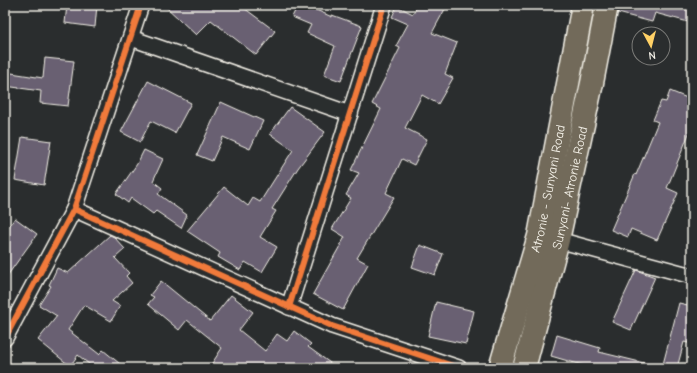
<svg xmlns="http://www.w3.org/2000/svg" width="697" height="373" viewBox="0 0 697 373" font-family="'Comic Neue',sans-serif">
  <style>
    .building { fill: #696172; stroke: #f4f1e8 }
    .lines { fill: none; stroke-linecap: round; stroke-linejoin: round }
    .street-casing { stroke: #f4f1e8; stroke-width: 18 }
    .highway-casing { stroke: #f4f1e8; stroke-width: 25 }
    .street { stroke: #2a2d2e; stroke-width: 15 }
    .highway { stroke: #726b5a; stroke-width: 22 }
    .cycleway-casing { stroke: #2a2d2e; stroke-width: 8 }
    .cycleway { stroke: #f17a3a; stroke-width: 6 }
    .labels { text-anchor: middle; stroke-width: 4; stroke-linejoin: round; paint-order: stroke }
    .street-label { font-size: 13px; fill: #f4f1e8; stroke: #2a2d2e }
  </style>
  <rect width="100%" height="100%" fill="#2a2d2e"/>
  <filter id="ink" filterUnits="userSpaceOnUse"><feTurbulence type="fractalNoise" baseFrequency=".025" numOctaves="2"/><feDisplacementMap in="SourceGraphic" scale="8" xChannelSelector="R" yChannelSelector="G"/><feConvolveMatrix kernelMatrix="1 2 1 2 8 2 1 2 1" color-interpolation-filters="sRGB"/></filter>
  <g filter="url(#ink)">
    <!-- building -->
    <g class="building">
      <polygon points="67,5 97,5 95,27 65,23"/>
      <polygon points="164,5 240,5 275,31 256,55 211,20 196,35"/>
      <polygon points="298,5 305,5 332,17 332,15 362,26 341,81 324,75 335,46 307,33 311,25 292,17"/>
      <polygon points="418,5 438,5 445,9 432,33 457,43 445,74 453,78 438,104 422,95 405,128 427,139 414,165 402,159 386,193 394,197 357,258 368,264 343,310 313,294 345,237 332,229 351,198 346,195 359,173 351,170 381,109 372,104 400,48 396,46 408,24 392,17 397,6 413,14"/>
      <polygon points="619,5 692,5 692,23 655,13 652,22 618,13"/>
      <polygon points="45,58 74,61 68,106 40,103 41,91 5,86 5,72 43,78"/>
      <polygon points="148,81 191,103 175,133 151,121 140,142 121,132"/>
      <polygon points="670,91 692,100 692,126 667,188 678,193 657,240 631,229 628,237 611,230 635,174 636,175 658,122 653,120 661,101 666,102"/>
      <polygon points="221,102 263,121 250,149 223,137 212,161 197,155"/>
      <polygon points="290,107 325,132 298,168 272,209 276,211 260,237 277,247 262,272 245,262 240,270 218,257 220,253 187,231 224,187 248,206 253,198 260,202 293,150 270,134"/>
      <polygon points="22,137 51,141 44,185 15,180"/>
      <polygon points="144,150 163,159 153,181 162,188 158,194 187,215 181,228 156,211 153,214 131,198 128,203 116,194 137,164"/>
      <polygon points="15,218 37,234 5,279 5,232"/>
      <polygon points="110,235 114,237 125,249 115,258 129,273 126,276 132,283 112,301 120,306 111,321 84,305 68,330 99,354 103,350 125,368 88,368 90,365 78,355 70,366 38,340 57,316 39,305 51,286 49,285 57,268 68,273"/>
      <polygon points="420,245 443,254 435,275 412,267"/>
      <polygon points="636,270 655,277 631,330 612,322"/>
      <polygon points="161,281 210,321 231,295 253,312 239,330 265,351 277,334 287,341 294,331 311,344 308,347 337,368 209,368 222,348 187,320 179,330 148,304 154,297 150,295"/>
      <polygon points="436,302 474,311 466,344 428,336"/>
      <polygon points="679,303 692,306 692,344 684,342 677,368 662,368"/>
      <polygon points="557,335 600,348 599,352 644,363 644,368 592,368 551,356"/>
    </g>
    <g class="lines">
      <defs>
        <g id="street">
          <polyline points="131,38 350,114"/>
          <polyline points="74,209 332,326 459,368"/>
          <polyline points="558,240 692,276"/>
          <polyline points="289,307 384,5"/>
          <polyline points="5,338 74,209 141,5"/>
        </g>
        <g id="highway">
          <path id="s1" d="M500,368L539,236L583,5"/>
          <path id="s2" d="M524,368L558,240L592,83L607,5"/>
        </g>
      </defs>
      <!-- street casing -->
      <use href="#street" class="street-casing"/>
      <!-- highway casing -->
      <use href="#highway" class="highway-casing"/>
      <!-- street -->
      <use href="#street" class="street"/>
      <!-- highway -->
      <use href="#highway" class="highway"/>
      <defs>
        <g id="cycleway">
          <polyline points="74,209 332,326 459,368"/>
          <polyline points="289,307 384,5"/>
          <polyline points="5,338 74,209 141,5"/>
        </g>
      </defs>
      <!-- cycleway casing -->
      <use href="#cycleway" class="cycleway-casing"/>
      <!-- cycleway -->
      <use href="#cycleway" class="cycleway"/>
    </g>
  </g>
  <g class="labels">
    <!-- street labels -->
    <g class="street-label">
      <text dy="5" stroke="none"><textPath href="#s2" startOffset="186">Sunyani- Atronie Road</textPath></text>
      <text dy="5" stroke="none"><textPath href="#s1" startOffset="186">Atronie - Sunyani Road</textPath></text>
    </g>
  </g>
  <!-- margin -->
  <rect width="697" height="373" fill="none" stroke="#2a2d2e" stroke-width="20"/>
  <rect x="10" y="10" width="677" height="353" fill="none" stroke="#f4f1e8" stroke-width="1.5" filter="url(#ink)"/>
  <!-- north arrow -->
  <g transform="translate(651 46) rotate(173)"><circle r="19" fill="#2a2d2e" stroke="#7b7b78"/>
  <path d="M0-3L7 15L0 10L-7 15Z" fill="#ffd166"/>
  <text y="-6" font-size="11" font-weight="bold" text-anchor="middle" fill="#f4f1e8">N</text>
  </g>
</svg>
